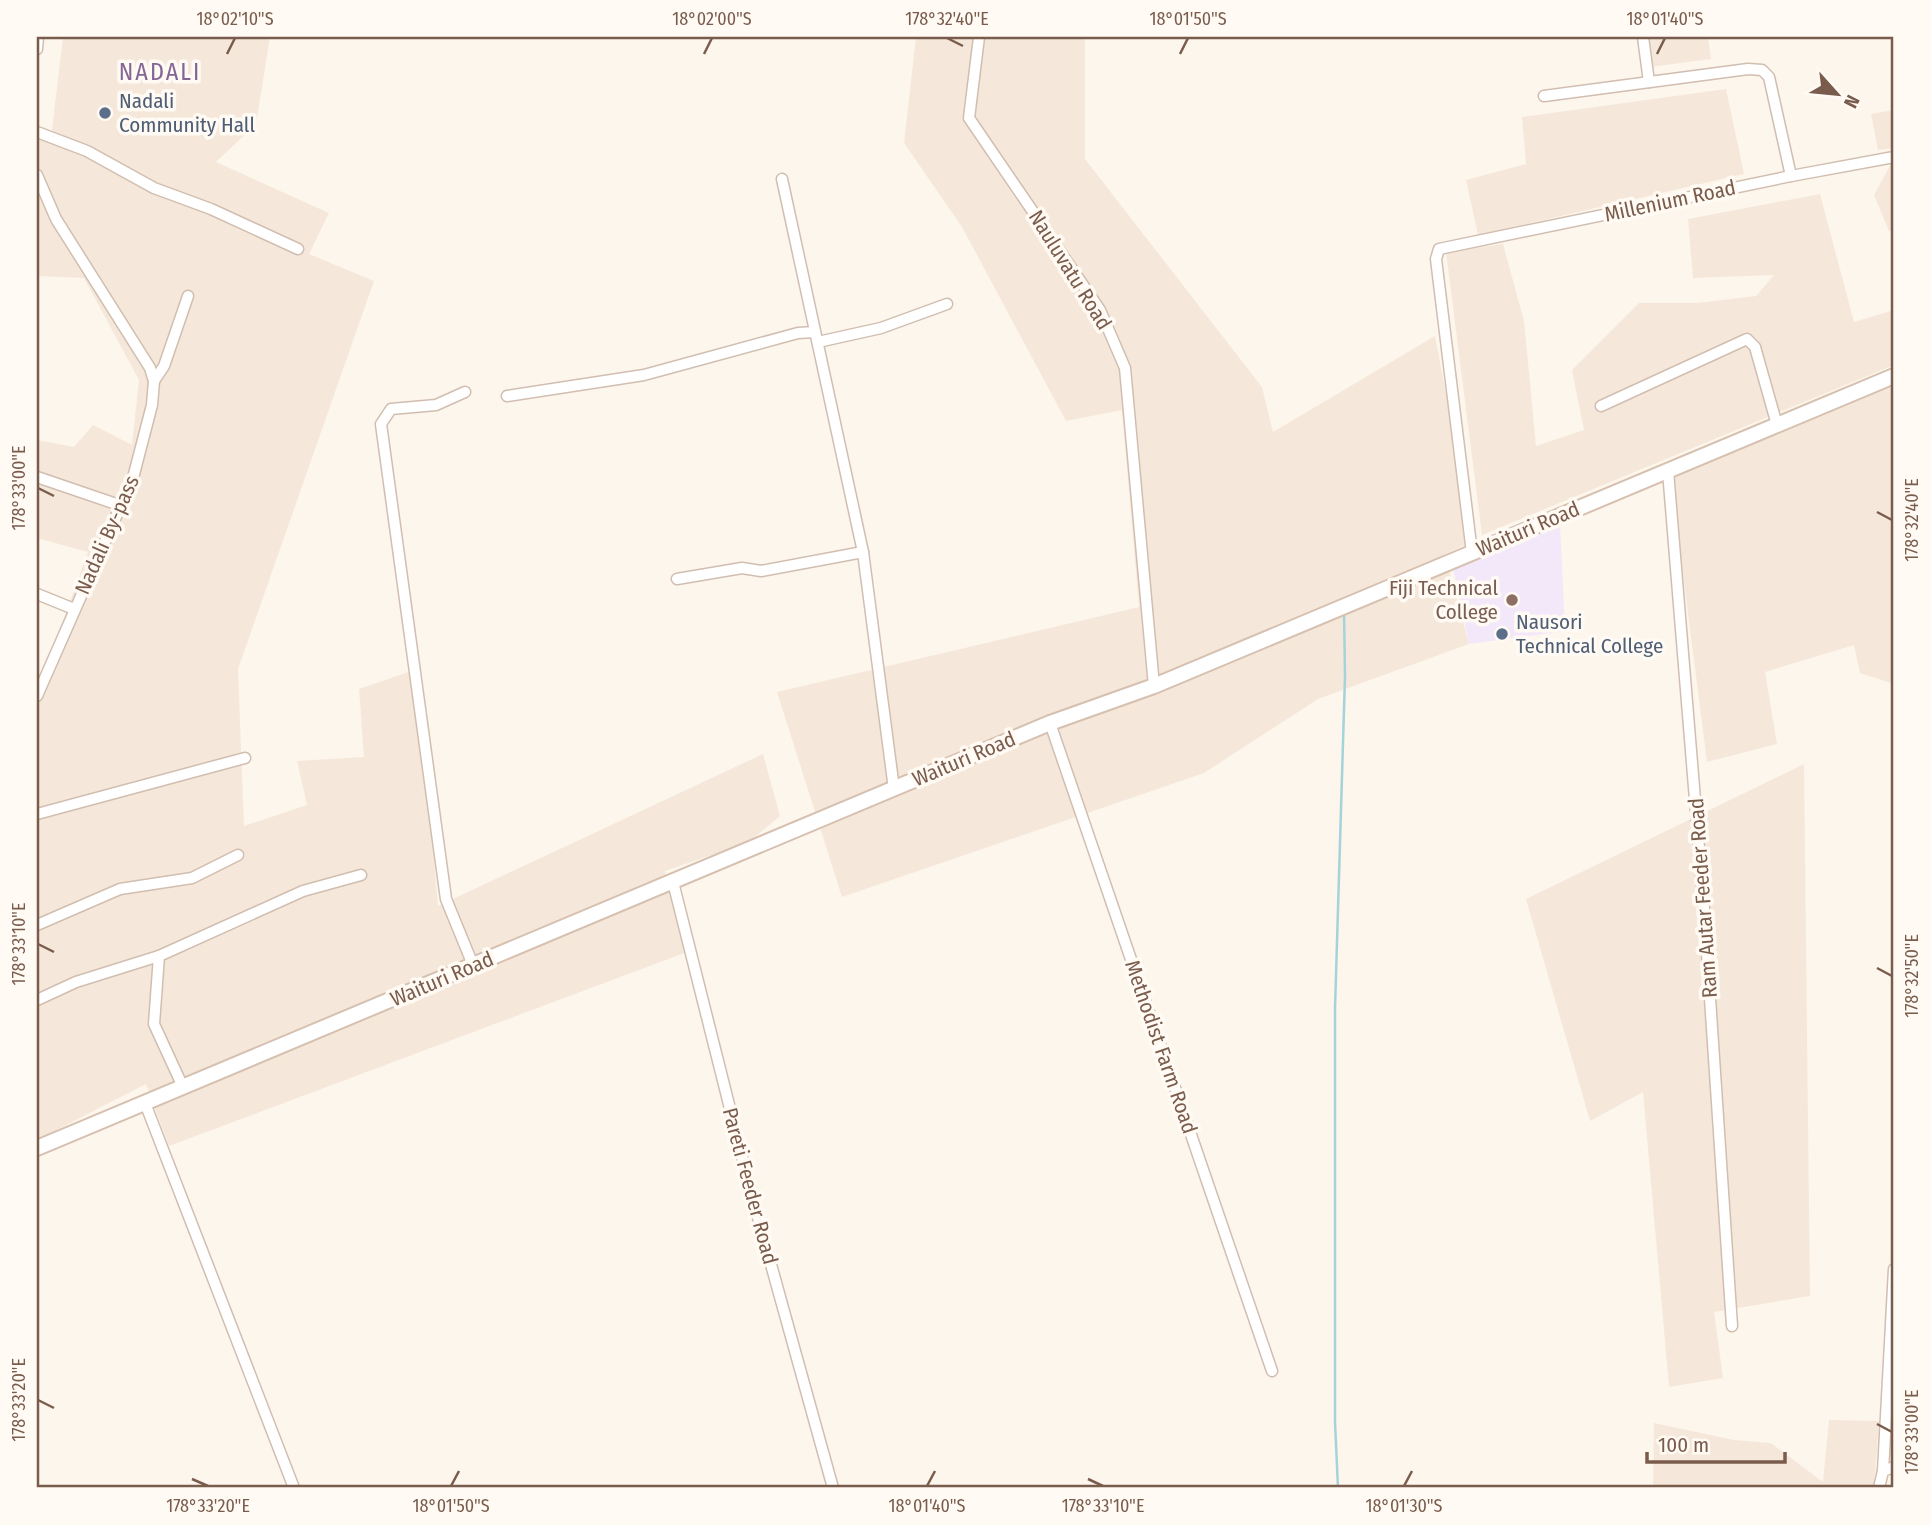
<svg xmlns="http://www.w3.org/2000/svg" width="1931" height="1525" viewBox="0 0 1931 1525" font-family="'Fira Sans Condensed',sans-serif">
  <style>
    .residential { fill: #f5e8da }
    .education { fill: #f3e8fa }
    .lines { fill: none; stroke-linecap: round; stroke-linejoin: round }
    .stream { stroke: #a5d3da; stroke-width: 2.5 }
    .minor-casing { stroke: #d1beb0; stroke-width: 13 }
    .secondary-casing { stroke: #d6c0b0; stroke-width: 18 }
    .minor { stroke: #fff; stroke-width: 10 }
    .secondary { stroke: #fff; stroke-width: 14 }
    .ticks { fill: none; stroke: #7a5c4d; stroke-width: 2.5 }
    .service-dot { fill: #5c6f8a; stroke: #fffaf3; stroke-width: 2.5 }
    .education-dot { fill: #8d6e63; stroke: #fffaf3; stroke-width: 2.5 }
    .labels { text-anchor: middle; stroke-width: 7; stroke-linejoin: round; paint-order: stroke }
    .service-label { font-size: 21px; fill: #4e5e75; stroke: #fffaf3; text-anchor: start }
    .street-label { font-size: 21px; fill: #7a5c4d; stroke: #fffaf3 }
    .education-label { font-size: 21px; fill: #785e54; stroke: #fffaf3; text-anchor: end }
    .quarter-label { font-size: 24px; letter-spacing: 2px; fill: #846695; stroke: #fffaf3 }
    .neatline { fill: none; stroke: #7a5c4d; stroke-width: 2.5 }
    .ticks-label { font-size: 18px; text-anchor: middle; fill: #7a5c4d }
  </style>
  <rect width="100%" height="100%" fill="#fdf6ec"/>
  <!-- residential -->
  <g class="residential">
    <polygon points="63,37 270,37 256,124 216,162 329,213 309,254 374,281 238,669 244,826 307,805 297,761 364,757 359,689 417,669 438,906 763,754 780,816 749,842 665,871 687,952 169,1146 146,1084 37,1140 37,692 88,552 37,538 37,440 74,447 93,425 132,445 139,380 84,278 37,276 37,132 51,138"/>
    <polygon points="916,37 1085,37 1085,159 1262,387 1273,432 1435,336 1458,458 1467,544 1445,554 1469,644 1318,699 1204,773 842,897 777,692 1139,607 1122,410 1066,421 962,227 904,143"/>
    <polygon points="1647,37 1708,37 1711,59 1650,67"/>
    <polygon points="1726,89 1744,174 1478,235 1466,180 1526,164 1522,117"/>
    <polygon points="1894,110 1894,148 1878,150 1871,114"/>
    <polygon points="1891,164 1894,164 1894,230 1889,231 1874,195"/>
    <polygon points="1820,194 1854,322 1894,310 1894,365 1482,535 1446,252 1503,244 1524,321 1536,446 1584,430 1572,370 1639,303 1697,303 1756,296 1774,275 1693,278 1688,219"/>
    <polygon points="1894,383 1894,684 1860,673 1854,645 1765,672 1777,744 1707,762 1670,473"/>
    <polygon points="1804,764 1810,1296 1714,1312 1723,1378 1669,1387 1643,1092 1590,1121 1526,899"/>
    <polygon points="1829,1420 1879,1421 1874,1488 1653,1488 1654,1423 1734,1440 1771,1443 1823,1482"/>
  </g>
  <!-- education -->
  <polygon class="education" points="1560,522 1565,631 1469,644 1453,568"/>
  <g class="lines">
    <!-- stream -->
    <polyline class="stream" points="1338,1488 1335,1422 1335,1009 1345,676 1344,610"/>
    <defs>
      <g id="minor">
        <polyline points="979,37 969,118 1100,310 1125,368 1154,686"/>
        <polyline points="1643,37 1649,82"/>
        <polyline points="37,49 38,37"/>
        <polyline points="1544,96 1748,69 1762,70 1769,77 1791,176"/>
        <polyline points="37,132 87,151 154,188 211,209 298,249"/>
        <polyline points="37,175 56,219 150,368 154,381 152,405 133,478 37,696"/>
        <polyline points="782,179 863,552 894,789"/>
        <polyline points="818,342 881,328 947,304"/>
        <polyline points="154,381 164,366 188,296"/>
        <polyline points="465,392 436,405 391,409 381,424 446,899 473,965"/>
        <polyline points="507,396 644,375 798,333 815,332"/>
        <polyline points="1601,406 1747,339 1755,347 1777,425"/>
        <polyline points="1668,471 1704,909 1732,1326"/>
        <polyline points="37,477 122,506"/>
        <polyline points="1472,553 1436,259 1439,249 1791,176 1894,157"/>
        <polyline points="677,579 742,568 761,571 863,552"/>
        <polyline points="37,594 74,609"/>
        <polyline points="1050,723 1272,1371"/>
        <polyline points="37,814 245,758"/>
        <polyline points="673,882 752,1196 833,1488"/>
        <polyline points="37,925 120,889 192,878 238,855"/>
        <polyline points="159,956 154,1024 183,1087"/>
        <polyline points="37,1000 76,982 159,956 303,891 361,875"/>
        <polyline points="145,1103 294,1488"/>
        <polyline points="1883,1471 1894,1269"/>
        <polyline points="1879,1488 1883,1471 1894,1467"/>
      </g>
      <polyline id="secondary" points="37,1148 1050,723 1154,686 1894,376"/>
    </defs>
    <!-- minor casing -->
    <use href="#minor" class="minor-casing"/>
    <!-- secondary casing -->
    <use href="#secondary" class="secondary-casing"/>
    <!-- minor -->
    <use href="#minor" class="minor"/>
    <!-- secondary -->
    <use href="#secondary" class="secondary"/>
  </g>
  <!-- ticks -->
  <path class="ticks" d="M947,38L963,46M227,54L235,38M704,54L712,38M1180,54L1188,38M1657,54L1665,38M38,488L54,496M1877,512L1892,520M38,944L54,952M1877,968L1892,976M38,1400L54,1408M1877,1424L1892,1432M192,1479L208,1486M1088,1479L1103,1486M451,1486L459,1471M927,1486L935,1471M1404,1486L1412,1471"/>
  <!-- markers -->
  <g class="service-dot">
    <circle cx="105" cy="113" r="7"/>
    <circle cx="1502" cy="634" r="7"/>
  </g>
  <circle class="education-dot" cx="1512" cy="600" r="7"/>
  <g class="labels">
    <!-- service labels -->
    <g class="service-label">
      <text x="119" y="108">Nadali<tspan x="119" dy="24">Community Hall</tspan></text>
      <text x="1516" y="629">Nausori<tspan x="1516" dy="24">Technical College</tspan></text>
    </g>
    <!-- street labels -->
    <g class="street-label">
      <text transform="translate(1670 201) rotate(-12)" y="7">Millenium Road</text>
      <text transform="translate(1070 270) rotate(58)" y="7">Nauluvatu Road</text>
      <text transform="translate(1528 529) rotate(-23)" y="7">Waituri Road</text>
      <text transform="translate(107 535) rotate(-66)" y="7">Nadali By-pass</text>
      <text transform="translate(964 759) rotate(-23)" y="7">Waituri Road</text>
      <text transform="translate(1703 898) rotate(-94)" y="7">Ram Autar Feeder Road</text>
      <text transform="translate(442 979) rotate(-23)" y="7">Waituri Road</text>
      <text transform="translate(1161 1047) rotate(71)" y="7">Methodist Farm Road</text>
      <text transform="translate(750 1186) rotate(75)" y="7">Pareti Feeder Road</text>
    </g>
    <!-- education labels -->
    <g class="education-label">
      <text x="1498" y="595">Fiji Technical<tspan x="1498" dy="24">College</tspan></text>
    </g>
    <!-- quarter labels -->
    <g class="quarter-label">
      <text x="160" y="80">NADALI</text>
    </g>
  </g>
  <!-- border -->
  <rect width="1931" height="1525" fill="none" stroke="#fffaf3" stroke-width="77"/>
  <!-- north arrow -->
  <g transform="translate(1837 94) rotate(117)" stroke="#fffaf3" stroke-width="5" paint-order="stroke">
  <path d="M0-5L12 26L0 18L-12 26Z" fill="#7a5c4d"/>
  <text y="-10" font-size="19" font-weight="bold" text-anchor="middle" fill="#7a5c4d">N</text>
  </g>
  <!-- scale -->
  <path d="M1647 1452v10h138v-10" fill="none" stroke="#7a5c4d" stroke-width="3.5"/>
  <text x="1658" y="1452" font-size="21" fill="#7a5c4d" stroke="#fffaf3" stroke-width="5" paint-order="stroke">100 m</text>
  <rect x="38" y="38" width="1854" height="1448" class="neatline"/>
  <g class="ticks-label">
    <text x="235" y="25">18°02'10"S</text>
    <text x="712" y="25">18°02'00"S</text>
    <text x="947" y="25">178°32'40"E</text>
    <text x="1188" y="25">18°01'50"S</text>
    <text x="1665" y="25">18°01'40"S</text>
    <text transform="translate(19 488) rotate(-90)" y="6">178°33'00"E</text>
    <text transform="translate(1912 520) rotate(-90)" y="6">178°32'40"E</text>
    <text transform="translate(19 944) rotate(-90)" y="6">178°33'10"E</text>
    <text transform="translate(1912 976) rotate(-90)" y="6">178°32'50"E</text>
    <text transform="translate(19 1400) rotate(-90)" y="6">178°33'20"E</text>
    <text transform="translate(1912 1432) rotate(-90)" y="6">178°33'00"E</text>
    <text x="208" y="1512">178°33'20"E</text>
    <text x="451" y="1512">18°01'50"S</text>
    <text x="927" y="1512">18°01'40"S</text>
    <text x="1103" y="1512">178°33'10"E</text>
    <text x="1404" y="1512">18°01'30"S</text>
  </g>
</svg>
